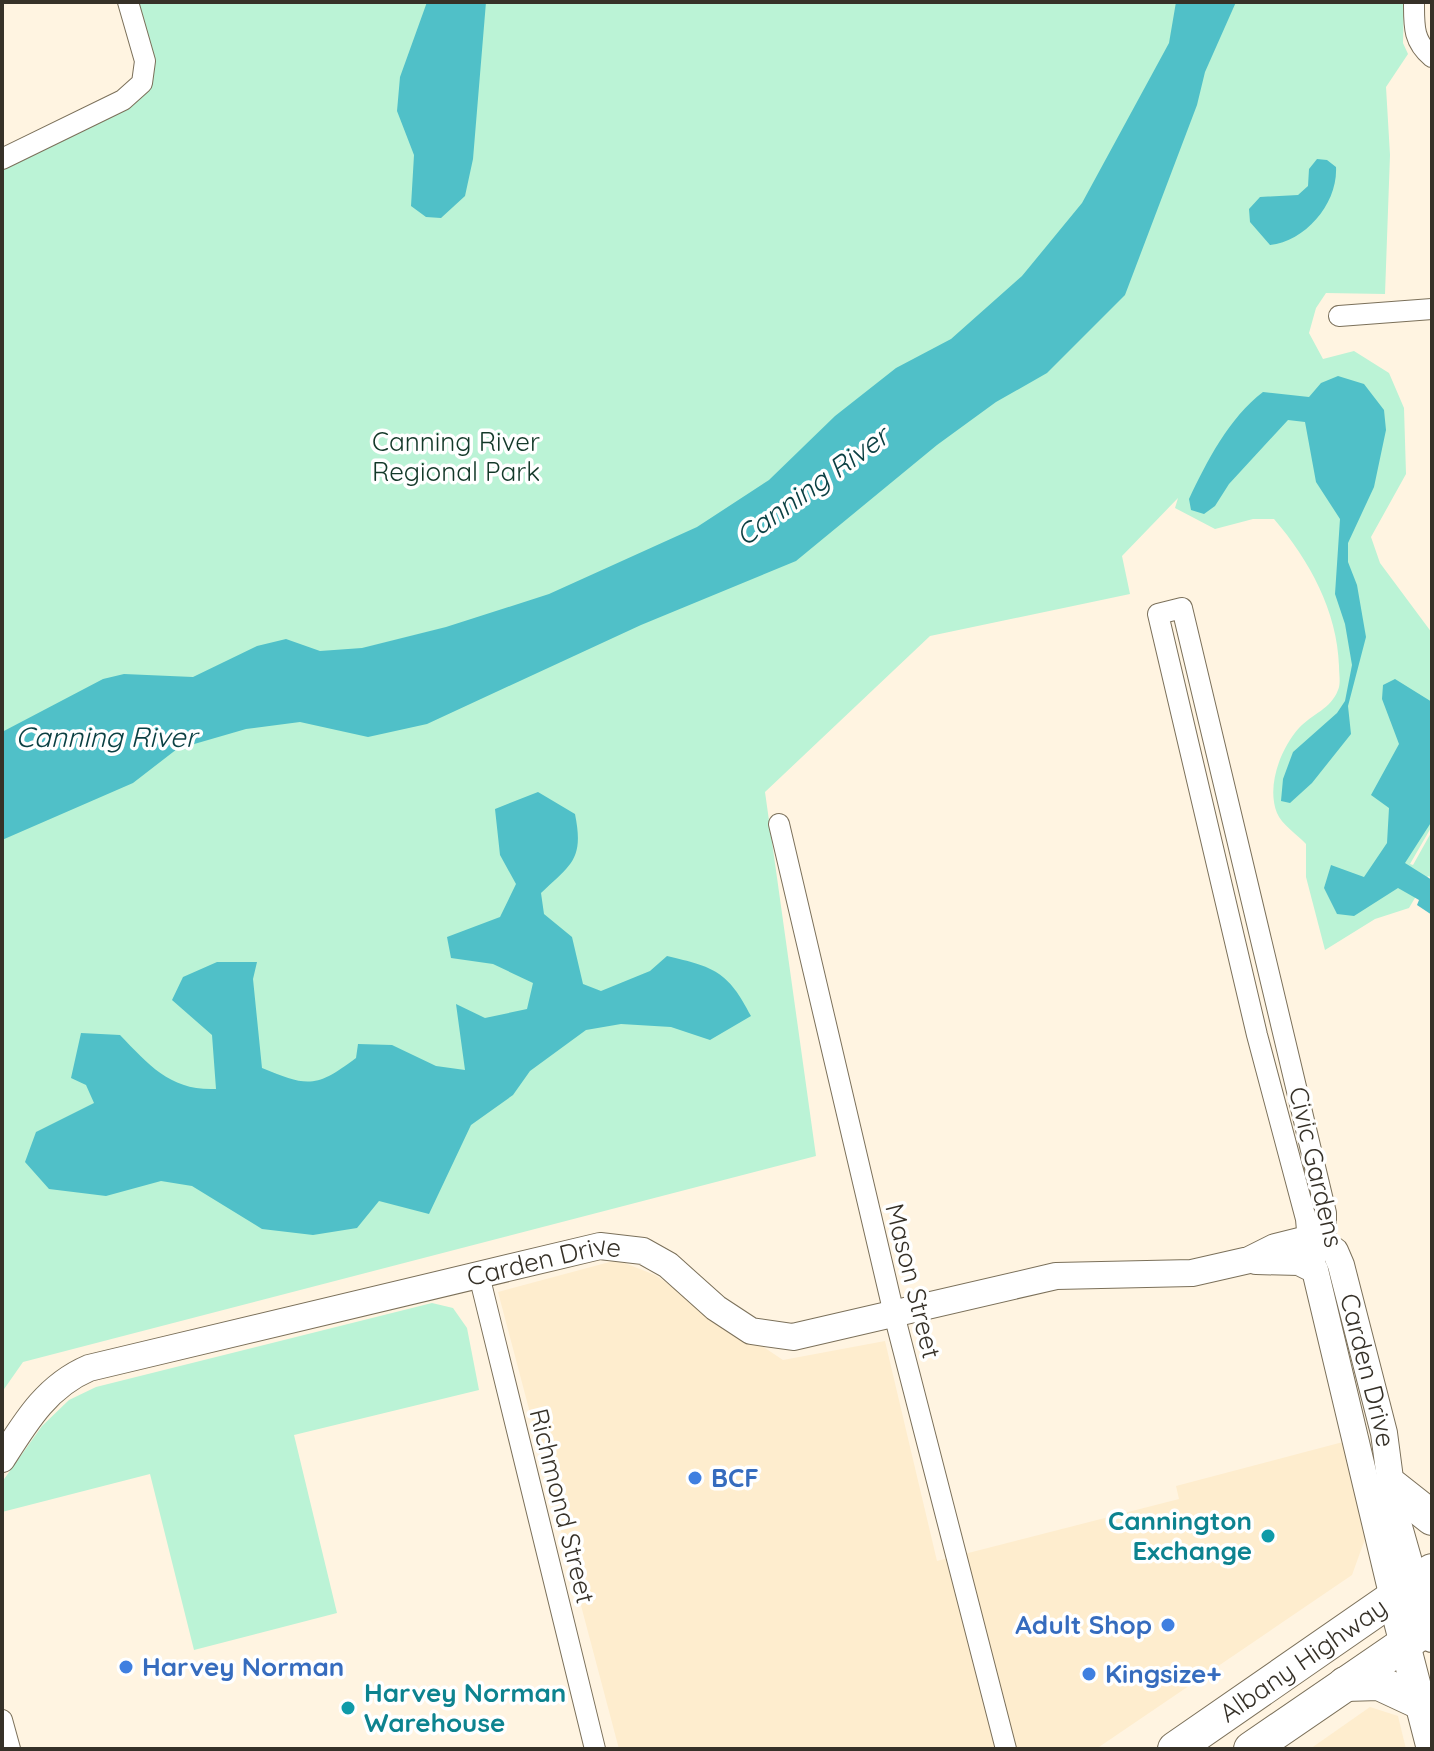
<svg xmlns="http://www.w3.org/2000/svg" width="1434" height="1751" viewBox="0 0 1434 1751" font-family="Quicksand,sans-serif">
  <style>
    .built { fill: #feedce }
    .green { fill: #bbf3d6 }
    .water { fill: #50c0c8 }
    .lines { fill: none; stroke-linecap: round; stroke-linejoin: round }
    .minor-casing { stroke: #7b705a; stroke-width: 22 }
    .tertiary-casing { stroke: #7b705a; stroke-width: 28 }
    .secondary-casing { stroke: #7b705a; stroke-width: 32 }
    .trunk-casing { stroke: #7b705a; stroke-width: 36 }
    .minor { stroke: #fff; stroke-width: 20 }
    .tertiary { stroke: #fff; stroke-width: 26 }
    .secondary { stroke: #fff; stroke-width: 30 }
    .trunk { stroke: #fff; stroke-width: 34 }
    .shop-dot { fill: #3f7fe0; stroke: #fff; stroke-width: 3 }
    .culture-dot { fill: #0f9aa8; stroke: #fff; stroke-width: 3 }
    .labels { text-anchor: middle; stroke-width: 7; stroke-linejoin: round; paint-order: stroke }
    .park-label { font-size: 26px; fill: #133929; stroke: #fff }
    .street-label { font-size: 26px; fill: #363128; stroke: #fff }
    .shop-label { font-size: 26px; font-weight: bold; fill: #366cbe; stroke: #fff; text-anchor: start }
    .culture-label { font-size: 26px; font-weight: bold; fill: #0d838f; stroke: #fff; text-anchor: end }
    .water-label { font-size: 28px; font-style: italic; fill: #0b4043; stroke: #fff }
  </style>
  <rect width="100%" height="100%" fill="#fff4e1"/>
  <!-- built -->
  <g class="built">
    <polygon points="617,1260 655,1275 783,1360 885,1341 937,1561 1179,1499 1176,1486 1343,1442 1365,1539 1352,1575 1096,1749 619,1749 498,1292"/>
    <polygon points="1370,1707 1398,1716 1406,1749 1310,1749"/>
  </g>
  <!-- green -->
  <g class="green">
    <path d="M128,2H1404L1403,43L1408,54L1386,87L1390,155L1385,294L1326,293L1316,308L1309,333L1323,359L1354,351L1389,373L1404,408L1406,474L1371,537L1380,563L1432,633V826L1410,864L1413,865L1432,831V878L1428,876L1409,908L1375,919L1325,950L1306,877V844C1298,835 1281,824 1277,813C1266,786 1281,748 1299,728C1312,714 1331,709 1338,690C1341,684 1339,674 1339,666C1337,611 1310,561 1274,519H1253L1215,529L1175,508L1178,498L1122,556L1130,594L930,636L765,792L816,1156L23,1362L2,1392V162L150,82Z"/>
    <polygon points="432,1303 453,1308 467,1328 479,1390 294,1435 337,1613 194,1650 150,1474 2,1512 2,1482 42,1426 69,1400 96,1387"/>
  </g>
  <!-- water -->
  <g class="water">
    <polygon points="427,2 486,2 473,159 465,196 441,218 426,217 411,206 414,155 397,111 400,77"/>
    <polygon points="1176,2 1236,2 1205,72 1197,105 1125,295 1047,373 996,402 937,445 796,561 641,625 427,724 368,737 300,722 246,729 177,749 133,783 2,840 2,732 103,679 124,674 193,677 257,646 286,639 320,651 362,648 446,627 549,594 697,527 769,480 835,416 896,368 951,339 1022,276 1082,203 1169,43"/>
    <path d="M1317,159L1327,160L1336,167C1338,203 1306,241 1270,245L1250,222L1249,209L1260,197L1298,195L1308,186L1309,169Z"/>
    <path d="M1338,376L1364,384L1384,410L1386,430L1374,487L1348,543V562L1357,585L1366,637L1348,706L1351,734L1312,783L1290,803L1281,801L1283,779L1293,752L1337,713L1345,701L1352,665L1345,624L1335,594L1340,519L1316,482L1305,422L1288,420L1229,484L1215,506L1204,514L1191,510L1189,499C1207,461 1229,418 1263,392L1309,397L1321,383Z"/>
    <polygon points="1395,679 1432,702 1432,821 1405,863 1432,880 1432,915 1417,905 1419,900 1398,888 1354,916 1337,914 1324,888 1331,865 1364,877 1387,843 1389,808 1371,795 1399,744 1382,699 1383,685"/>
    <path d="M538,792L575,814C584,859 572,864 541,893L544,914L572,937L583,984L601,991L650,971L667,956C714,967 728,971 751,1016L710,1040L671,1027L621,1024L586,1030L530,1071L513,1095L471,1125L429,1214L379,1201L357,1228L313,1235L262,1229L192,1186L161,1181L106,1196L49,1189L25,1162L36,1132L94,1103L86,1085L71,1078L81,1033L120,1035C150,1066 171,1091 216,1089L212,1035L172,1000L183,977L217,962H257L253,979L262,1068C308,1087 316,1088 356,1058L358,1044L392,1045L436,1066L465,1070L456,1004L485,1018L527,1009L533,983L493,964L451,958L447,937L500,917L516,884L500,855L495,809Z"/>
  </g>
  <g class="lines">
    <defs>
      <g id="minor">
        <path d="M1414,2C1414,26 1413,41 1432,57"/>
        <polyline points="2,159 123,100 142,83 145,61 128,2"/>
        <polyline points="1339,316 1432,309"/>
        <polygon points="1182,608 1326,1213 1326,1243 1310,1265 1306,1219 1257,1035 1158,614"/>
        <polyline points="779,824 894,1314 1006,1749"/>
        <polyline points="479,1275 595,1749"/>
        <polyline points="2,1720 10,1749"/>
      </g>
      <g id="tertiary">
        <polyline points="1256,1261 1299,1262 1315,1270 1393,1598"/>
        <path id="s1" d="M2,1459C26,1421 47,1386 89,1368L600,1246L643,1251L668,1265L716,1308L751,1331L793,1337L1056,1276L1192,1273L1249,1260L1275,1247L1311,1238L1335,1251L1341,1265L1384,1433L1394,1509L1415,1583"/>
      </g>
      <g id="secondary">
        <polyline points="1415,1583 1432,1637"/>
        <polyline points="1393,1598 1432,1749"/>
      </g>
      <g id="trunk">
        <polyline points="1393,1487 1432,1518"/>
        <polyline points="1345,1684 1379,1683 1422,1703"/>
        <path id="s2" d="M1175,1749L1432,1571"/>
        <polyline points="1251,1749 1432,1625"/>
      </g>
    </defs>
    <!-- minor casing -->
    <use href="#minor" class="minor-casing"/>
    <!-- tertiary casing -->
    <use href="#tertiary" class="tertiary-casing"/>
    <!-- secondary casing -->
    <use href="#secondary" class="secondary-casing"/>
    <!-- trunk casing -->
    <use href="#trunk" class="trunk-casing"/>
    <!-- minor -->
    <use href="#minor" class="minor"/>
    <!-- tertiary -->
    <use href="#tertiary" class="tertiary"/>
    <!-- secondary -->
    <use href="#secondary" class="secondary"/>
    <!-- trunk -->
    <use href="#trunk" class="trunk"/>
  </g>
  <!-- markers -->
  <g class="shop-dot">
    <circle cx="695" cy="1478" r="8"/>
    <circle cx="1168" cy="1625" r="8"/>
    <circle cx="126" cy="1667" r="8"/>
    <circle cx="1089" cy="1674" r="8"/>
  </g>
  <g class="culture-dot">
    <circle cx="1268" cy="1536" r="8"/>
    <circle cx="348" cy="1708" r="8"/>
  </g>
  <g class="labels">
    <!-- park labels -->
    <g class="park-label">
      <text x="456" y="451">Canning River<tspan x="456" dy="30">Regional Park</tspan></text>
    </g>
    <!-- street labels -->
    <g class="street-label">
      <text transform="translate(1316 1167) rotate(77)" y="9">Civic Gardens</text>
      <text dy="9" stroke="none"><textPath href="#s1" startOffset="596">Carden Drive</textPath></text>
      <text transform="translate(913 1281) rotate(76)" y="9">Mason Street</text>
      <text dy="9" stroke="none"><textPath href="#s1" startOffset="1556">Carden Drive</textPath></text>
      <text transform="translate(562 1506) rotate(76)" y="9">Richmond Street</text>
      <text dy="9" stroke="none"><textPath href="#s2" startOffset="156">Albany Highway</textPath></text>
    </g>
    <!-- shop labels -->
    <g class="shop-label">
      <text x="711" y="1487">BCF</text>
      <text x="1152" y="1634" text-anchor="end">Adult Shop</text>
      <text x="142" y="1676">Harvey Norman</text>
      <text x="1105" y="1683">Kingsize+</text>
    </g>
    <!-- culture labels -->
    <g class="culture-label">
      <text x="1252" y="1530">Cannington<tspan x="1252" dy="30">Exchange</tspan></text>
      <text x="364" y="1702" text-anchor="start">Harvey Norman<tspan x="364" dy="30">Warehouse</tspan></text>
    </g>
    <!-- water labels -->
    <g class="water-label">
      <text transform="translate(812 486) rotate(-36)" y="10">Canning River</text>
      <text x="106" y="747">Canning River</text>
    </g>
  </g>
  <!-- border -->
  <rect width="1434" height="1751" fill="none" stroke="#363128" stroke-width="8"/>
</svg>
